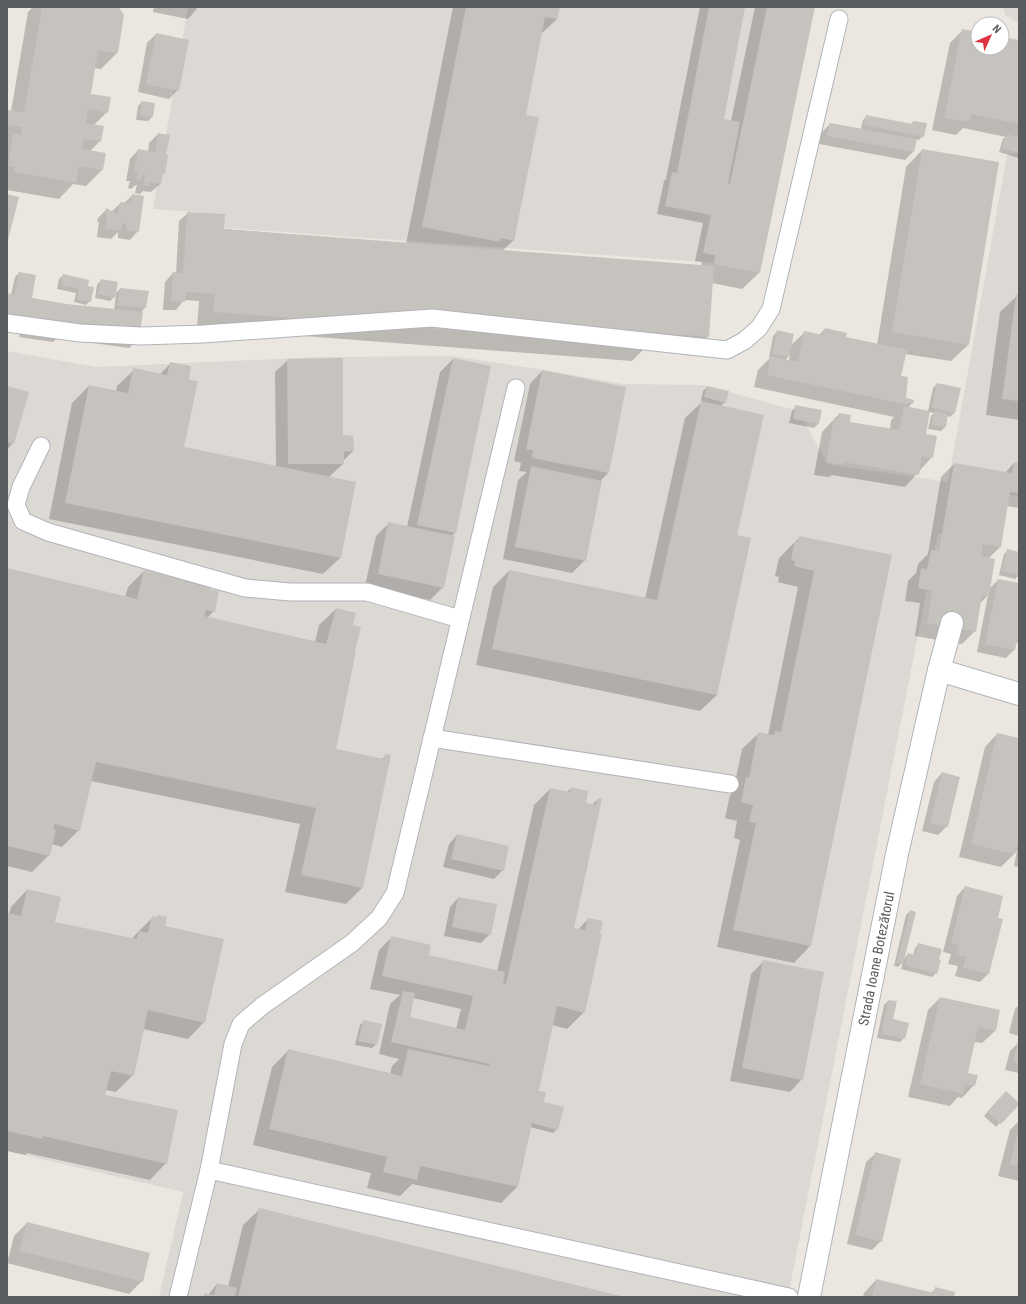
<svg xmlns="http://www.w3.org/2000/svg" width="1026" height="1304" viewBox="0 0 1026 1304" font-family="'Roboto Condensed',sans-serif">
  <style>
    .industrial { fill: #dcd9d5 }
    .shadow { fill: #0003; fill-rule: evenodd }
    .building { fill: #c6c2be }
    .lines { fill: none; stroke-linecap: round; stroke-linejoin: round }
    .lane-casing { stroke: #b1b4b7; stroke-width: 19 }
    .street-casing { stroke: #b1b4b7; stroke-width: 24 }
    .lane { stroke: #fff; stroke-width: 17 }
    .street { stroke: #fff; stroke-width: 22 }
    .labels { text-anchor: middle; stroke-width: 3; stroke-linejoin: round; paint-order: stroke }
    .street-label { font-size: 14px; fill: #595d60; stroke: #fff }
  </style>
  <rect width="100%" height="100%" fill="#ebe7e0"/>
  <!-- industrial -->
  <g class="industrial">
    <polygon points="188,7 770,7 716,263 225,228 222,214 153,209"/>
    <polygon points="1003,7 1019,7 1019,24 1005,15"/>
    <polygon points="1019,153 1019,496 1009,495 1000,545 938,533 788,1297 159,1297 183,1192 7,1151 7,351 96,367 319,357 452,356 551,371 623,384 702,385 799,411 827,464 948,482 1007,155"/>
  </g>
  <!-- shadow -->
  <g class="shadow">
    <polygon points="33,7 107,7 117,53 101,69 94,68 90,95 107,112 94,125 100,141 90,151 102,170 86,186 73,184 59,199 7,190 7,137 8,129 7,129 7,111 11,111 28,12"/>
    <polygon points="154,7 197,7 196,10 188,19 153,12"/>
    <polygon points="453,7 559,7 557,19 541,34 525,116 513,241 502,251 701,266 702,262 695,261 703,223 657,214 664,181 666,179 700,7 744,7 723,120 731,121 755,7 814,7 759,273 742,289 712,283 708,336 692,353 644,349 632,361 197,328 199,301 184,300 176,310 163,310 165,282 173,273 176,273 179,221 188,213 223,229 406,244"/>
    <polygon points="963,30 978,33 978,48 1002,48 1002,38 1019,41 1019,136 1017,138 1019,139 1019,158 999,152 1003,139 1006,137 963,128 956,135 932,130 950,43"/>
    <polygon points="156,34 178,90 169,99 138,92 147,43"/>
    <polygon points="142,102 153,104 152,117 148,121 136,120 138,106"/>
    <polygon points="867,116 910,125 913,122 923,136 919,140 915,139 913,152 905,160 819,144 822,132 830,124 861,129 863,120"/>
    <polygon points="158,134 165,155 164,173 161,176 160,184 151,192 143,191 140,194 135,193 137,184 131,189 128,188 130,181 126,181 130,159 138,150 148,152 149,143"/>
    <path d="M922,150L968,345L951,361L905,354L900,377L905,399L912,403L908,408L928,411L933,388L937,384L960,389L954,413L950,417L947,416L945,427L941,431L928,429L931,416L934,413L929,412L925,435L932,457L905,487L832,475L829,477L814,475L822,432L839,414L849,422L890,430L891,420L894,417L754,387L758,370L770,358H769L773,336L777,332L790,346L805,332L819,335L825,329L845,338L877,345L906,167ZM790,355L789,361L785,360Z"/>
    <polygon points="133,195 138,231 130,240 118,238 118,232 111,239 97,237 99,222 97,222 98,218 106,210 111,212 121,203 124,203"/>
    <polygon points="19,273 31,298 67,305 114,310 116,295 110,301 95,298 97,285 101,280 114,295 120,289 145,308 142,311 138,339 129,348 57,338 53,342 19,337 20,333 7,294 11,295 15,277"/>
    <polygon points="63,275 86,286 90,301 86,305 74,302 76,293 57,289 59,279"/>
    <polygon points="1017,296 1019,296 1019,420 986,415 1000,312"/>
    <polygon points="453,359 455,533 451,537 443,587 430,600 365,586 376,536 389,523 407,527 440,372"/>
    <polygon points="288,360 353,451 343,461 343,464 329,477 340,558 323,574 49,519 72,403 89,386 116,392 117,386 134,370 159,375 170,364 188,381 183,448 276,467 275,372"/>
    <polygon points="542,371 625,388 608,473 601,480 585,560 572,573 503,559 518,480 527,472 519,471 521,463 514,461 530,384"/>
    <polygon points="7,387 13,443 7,450"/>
    <polygon points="707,387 725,402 721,406 736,536 717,695 700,711 476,665 493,587 509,571 645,599 685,418 702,402 701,401 703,391"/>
    <polygon points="796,406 818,424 814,428 789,423 792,411"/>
    <polygon points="1014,463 1019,464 1019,508 1007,506 1000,547 988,559 989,589 998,580 1019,584 1019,641 1015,645 1014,650 1006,658 977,652 988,595 979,605 975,631 962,644 915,636 920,603 905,601 908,581 916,573 918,564 928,554 941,477 954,464 1005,473"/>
    <polygon points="800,537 891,556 810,946 794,963 717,947 740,840 734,838 737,821 725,818 730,795 733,792 742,749 759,733 768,735 798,587 778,582 779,577 775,576 779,558"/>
    <polygon points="1008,550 1019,553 1019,575 1015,579 999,575 1004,554"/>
    <polygon points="7,569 125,597 128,587 144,571 210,590 214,611 207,618 315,642 319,625 336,609 352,626 354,651 335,749 382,759 386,755 390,756 362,888 346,904 285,892 300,824 91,781 79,830 62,847 52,844 49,855 32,872 7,866"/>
    <polygon points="997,734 1019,739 1019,833 1017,844 1019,841 1019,867 1014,866 1017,851 1001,867 959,857 985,747"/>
    <polygon points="942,773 947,826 938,835 922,831 934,782"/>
    <path d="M571,788L584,804L592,805L598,799L573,929L578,930L588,919L584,1012L567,1029L552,1025L537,1094L557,1129L553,1133L530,1127L517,1187L501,1203L412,1184L400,1196L367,1188L371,1173L253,1145L272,1067L289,1050L390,1075L392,1066L399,1059L379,1054L390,1004L400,995L370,989L379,950L392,937L428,956L497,972L534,805L550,789L567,792ZM413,998L461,1009L456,1029L409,1018Z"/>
    <polygon points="457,835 503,870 494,879 443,867 449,844"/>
    <polygon points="965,887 997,918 1002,920 988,974 980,982 955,976 958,966 948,964 951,954 943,952 957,896"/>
    <polygon points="27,890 54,923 132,939 136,934 152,918 156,918 158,916 164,927 204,1022 188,1039 143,1029 133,1075 116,1092 106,1090 104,1096 166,1163 150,1180 27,1153 25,1155 7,1151 7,914 9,914 11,907"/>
    <polygon points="458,898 490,934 481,943 444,936 450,907"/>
    <polygon points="910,911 903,960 908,954 913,956 915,948 919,944 936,973 932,977 901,969 903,962 898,967 894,966 906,915"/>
    <polygon points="764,961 802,1079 790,1092 730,1081 751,974"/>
    <polygon points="940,998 995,1031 982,1043 974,1042 967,1073 974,1085 962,1098 958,1097 950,1106 908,1097 928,1010"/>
    <polygon points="888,1001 892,1020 904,1038 900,1042 877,1038 884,1005"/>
    <polygon points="1019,1005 1019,1036 1009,1033 1015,1009"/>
    <polygon points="364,1021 376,1044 372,1048 355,1045 360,1025"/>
    <polygon points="1019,1042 1019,1073 1005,1070 1010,1051"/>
    <polygon points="1006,1092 1019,1103 996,1127 984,1116"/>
    <polygon points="1019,1121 1019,1181 998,1176 1010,1130"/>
    <polygon points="875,1154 881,1241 872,1250 847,1244 866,1162"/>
    <polygon points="260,1209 619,1297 202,1297 205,1294 208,1295 217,1284 228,1287 243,1225"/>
    <polygon points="27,1223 142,1281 129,1294 7,1263 14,1236"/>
    <polygon points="876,1280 931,1293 936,1288 953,1297 863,1297 864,1293"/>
  </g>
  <!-- building -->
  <g class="building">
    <polygon points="42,7 114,7 119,8 124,15 118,53 98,50 91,94 111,97 108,113 88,109 86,123 104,126 101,142 84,139 82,149 106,153 103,170 79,166 76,183 14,172 15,167 8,166 13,133 21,135 22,127 7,125 7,110 24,112"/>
    <polygon points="466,7 560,7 557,19 545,17 526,115 539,117 514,241 501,238 500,242 422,227"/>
    <polygon points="709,7 745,7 724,119 740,122 728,183 730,184 767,7 815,7 760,273 714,264 715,255 703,253 711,215 665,206 672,172 677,173"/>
    <polygon points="962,29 978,32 978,48 1002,48 1002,37 1019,40 1019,124 971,114 969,122 944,118"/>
    <polygon points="156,33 189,40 179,91 146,84"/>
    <polygon points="141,101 155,103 153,117 140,116"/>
    <polygon points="866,115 912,124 913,121 927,123 924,137 864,125"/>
    <polygon points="830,123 917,139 914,152 827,136"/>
    <polygon points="158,133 170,135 166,155 168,155 165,174 163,173 161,184 149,182 149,186 143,185 145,175 142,175 141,181 136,180 138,173 134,172 138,149 155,152"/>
    <polygon points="1007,134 1019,138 1019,153 1002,148"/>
    <polygon points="922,149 999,162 969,345 892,332"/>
    <polygon points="7,194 19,197 8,240 7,240"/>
    <polygon points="132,194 144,196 139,232 126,230 126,224 122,223 121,231 105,229 107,214 105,214 106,208 118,214 120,202 131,203"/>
    <polygon points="187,212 225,214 224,229 714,266 709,337 650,332 649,345 213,312 215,294 186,292 185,302 171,301 173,272 183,273"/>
    <polygon points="19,272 36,275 32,298 67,304 143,312 139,340 7,321 7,293 14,295"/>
    <polygon points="63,274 89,280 88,286 94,287 91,302 77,299 79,289 61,285"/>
    <polygon points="101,279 118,282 115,298 98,294"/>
    <polygon points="120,288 149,291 146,308 117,305"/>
    <polygon points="1016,295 1019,295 1019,401 1002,399"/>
    <polygon points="825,328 847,333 846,337 907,350 901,376 908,377 906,398 914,400 913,404 908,403 908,405 767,375 770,356 798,362 804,331 823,335"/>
    <polygon points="777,330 794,334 789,357 772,354"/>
    <polygon points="343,358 343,435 353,436 354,451 344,452 344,464 288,464 287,359"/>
    <polygon points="453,358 491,366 456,533 417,525"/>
    <polygon points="170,362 191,366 189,380 198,381 184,447 356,482 341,558 65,503 89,385 128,393 133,368 167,375"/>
    <polygon points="542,370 626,387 609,473 532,458 533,450 526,449"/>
    <polygon points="937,383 961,388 955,413 932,408"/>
    <polygon points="7,386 29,392 14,444 7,442"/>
    <polygon points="707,386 729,391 726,403 704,397"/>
    <polygon points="701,401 764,415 737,535 751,538 717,695 492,649 509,570 657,600"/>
    <polygon points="795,405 822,410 819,424 793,419"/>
    <polygon points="904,406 930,411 926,434 937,436 933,458 922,456 919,475 843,462 843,465 826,462 834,418 838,419 839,413 851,415 850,422 899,430"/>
    <polygon points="934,411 948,414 946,427 932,425"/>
    <polygon points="1014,462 1019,463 1019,493 1010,492 1001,547 983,544 981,556 995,559 989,596 982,595 976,632 927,623 932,591 918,588 921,568 927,569 931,550 939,551 954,463 1012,473"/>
    <polygon points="531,466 602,481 586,561 515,547"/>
    <polygon points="388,522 455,536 444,588 378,574"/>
    <polygon points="799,536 892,555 811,946 733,930 756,823 749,822 753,805 741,802 746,777 749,778 758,732 774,735 775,731 781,732 814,571 794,566 795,561 791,560 795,541 798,542"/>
    <polygon points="1007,549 1019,552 1019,575 1002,571"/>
    <polygon points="7,568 137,599 144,570 212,584 211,590 219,591 215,612 206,610 204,616 326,644 336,608 356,613 353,625 361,627 355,651 356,651 336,749 384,759 385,754 391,755 363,888 301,875 316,808 96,762 80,831 55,824 53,829 56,830 50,856 7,846"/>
    <polygon points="998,579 1019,583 1019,641 1017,640 1015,650 985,644"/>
    <polygon points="997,733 1019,738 1019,838 1015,854 971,844"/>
    <polygon points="942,772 960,777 948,827 930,823"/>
    <polygon points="571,787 588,791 586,803 596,805 598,798 602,799 574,928 585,930 588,918 603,921 600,934 602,934 585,1013 557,1006 539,1091 546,1092 544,1102 564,1107 558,1130 532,1123 518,1187 420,1166 417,1180 383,1172 387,1157 269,1129 288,1049 402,1076 408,1049 489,1066 489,1064 391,1042 403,991 415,993 410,1017 465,1030 473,996 382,976 391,936 431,945 429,955 505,972 503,983 506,984 550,788 570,792"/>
    <polygon points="457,834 509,846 504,871 451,859"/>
    <polygon points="965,886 1003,896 998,918 1003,919 989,974 963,968 966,957 956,955 959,945 951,943"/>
    <polygon points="27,889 61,897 55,922 137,939 139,931 148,933 152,916 158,917 158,915 167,917 165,926 224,939 205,1023 148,1010 134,1076 111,1071 105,1095 178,1110 167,1164 43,1136 42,1139 7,1131 7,913 21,916"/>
    <polygon points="458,897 497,904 491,935 452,927"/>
    <polygon points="910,910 916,912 903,964 897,962"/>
    <polygon points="918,943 942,949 939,959 941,960 937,974 905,965 908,953 915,955"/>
    <polygon points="763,960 824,972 803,1080 742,1068"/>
    <polygon points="940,997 1000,1010 996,1031 978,1027 968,1073 978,1075 975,1086 965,1084 963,1094 920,1084"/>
    <polygon points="888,1000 897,1001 893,1019 909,1023 905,1039 881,1034"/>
    <polygon points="363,1020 382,1024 377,1045 358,1041"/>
    <polygon points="1018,1041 1019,1041 1019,1063 1013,1062"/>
    <polygon points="1006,1091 1019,1103 1019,1105 1001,1124 987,1112"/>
    <polygon points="1018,1132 1019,1132 1019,1166 1010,1164"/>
    <polygon points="875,1152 901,1159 882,1242 855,1235"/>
    <polygon points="259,1208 621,1296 621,1297 238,1297"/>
    <polygon points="27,1222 150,1253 143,1282 19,1251"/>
    <polygon points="876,1279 934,1293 935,1287 955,1292 954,1297 872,1297"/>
    <polygon points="217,1283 237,1288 235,1297 204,1297 205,1293 214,1295"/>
  </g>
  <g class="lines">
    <defs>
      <g id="lane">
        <polyline points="7,323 80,333 141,336 203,334 432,318 727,350 744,341 759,328 771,309 839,19"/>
        <polyline points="41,446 21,487 16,505 23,521 48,532 245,588 290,592 367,592 460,619"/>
        <polyline points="432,738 730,784"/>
        <polyline points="209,1170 789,1297"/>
        <polyline points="178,1297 209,1170 233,1044 241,1024 262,1006 352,943 379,918 395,893 516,388"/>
      </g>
      <g id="street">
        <polyline points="939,670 1019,694"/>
        <path id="s1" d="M809,1297L897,854L939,670L952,623"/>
      </g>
    </defs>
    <!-- lane casing -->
    <use href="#lane" class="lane-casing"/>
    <!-- street casing -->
    <use href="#street" class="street-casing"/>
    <!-- lane -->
    <use href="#lane" class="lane"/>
    <!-- street -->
    <use href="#street" class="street"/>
  </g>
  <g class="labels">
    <!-- street labels -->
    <g class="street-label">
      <text dy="5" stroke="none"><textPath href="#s1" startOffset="345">Strada Ioane Botezătorul</textPath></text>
    </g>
  </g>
  <!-- border -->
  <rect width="1026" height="1304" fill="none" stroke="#595d60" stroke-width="16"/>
  <!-- north arrow -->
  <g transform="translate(990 36) rotate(45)"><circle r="19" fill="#ffffff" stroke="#bdbebf"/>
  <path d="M0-3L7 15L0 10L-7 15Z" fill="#dd343f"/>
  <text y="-6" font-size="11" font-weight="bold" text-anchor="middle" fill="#595d60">N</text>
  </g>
</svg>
